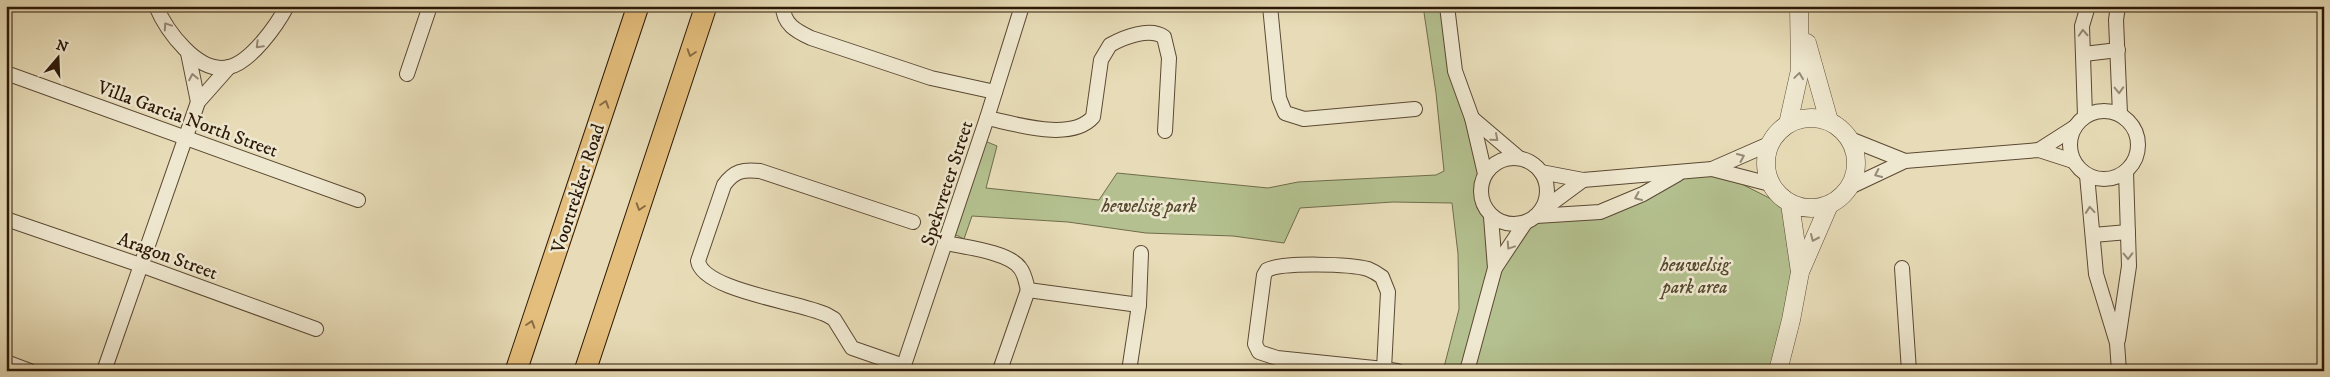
<svg xmlns="http://www.w3.org/2000/svg" width="2330" height="377" viewBox="0 0 2330 377" font-family="'IM FELL DW Pica',serif">
  <style>
    .green { fill: #b4c08f; stroke: #706c4b }
    .lines { fill: none; stroke-linecap: round; stroke-linejoin: round }
    .minor-casing { stroke: #5b4933; stroke-width: 16 }
    .tertiary-casing { stroke: #5b4933; stroke-width: 19 }
    .primary-casing { stroke: #2c1807; stroke-width: 23 }
    .minor { stroke: #efe8d0; stroke-width: 14 }
    .tertiary { stroke: #efe8d0; stroke-width: 18 }
    .primary { stroke: #e4be7c; stroke-width: 21 }
    .oneway { stroke: #978a76 }
    .oneway2 { stroke: #886b42 }
    .labels { text-anchor: middle; stroke-width: 5; stroke-linejoin: round; paint-order: stroke }
    .street-label { font-size: 19px; fill: #2c1807; stroke: #efe8d0 }
    .park-label { font-size: 19px; font-style: italic; fill: #554a30; stroke: #efe8d0 }
  </style>
  <rect width="100%" height="100%" fill="#e7dcb7"/>
  <filter id="stains"><feTurbulence type="fractalNoise" baseFrequency=".004" numOctaves="4"/><feColorMatrix values="0 0 0 0 .2 0 0 0 0 .09 0 0 0 0 .02 0 0 0 .5 -.17"/></filter>
  <radialGradient id="worn" r=".72"><stop offset=".6" stop-color="#630" stop-opacity="0"/><stop offset="1" stop-color="#630" stop-opacity=".3"/></radialGradient>
  <!-- green -->
  <path class="green" d="M1423,6H1446L1485,174C1474,199 1486,197 1491,217C1496,232 1494,252 1495,268L1525,223L1552,215L1594,213L1662,184L1712,169L1791,209L1798,258L1771,371H1443L1459,309L1458,254L1452,203L1393,202L1300,208L1284,243L1233,236L1146,233L1068,222L972,216L964,239L950,232L980,139L997,146L986,188L1099,200L1117,173L1268,188L1298,182L1436,175L1444,171L1436,93Z"/>
  <g class="lines">
    <defs>
      <g id="minor">
        <path d="M156,6C166,30 198,75 229,67C251,62 277,25 287,6"/>
        <path d="M783,6C783,24 796,31 811,38L931,78L995,92"/>
        <polyline points="1270,6 1279,98 1285,113 1304,119 1415,109"/>
        <polyline points="1447,6 1455,71 1472,118 1485,174"/>
        <polyline points="2118,6 2116,20 2120,114"/>
        <polyline points="188,53 198,102"/>
        <polyline points="2084,54 2118,50"/>
        <polyline points="6,73 358,200"/>
        <polyline points="407,74 430,6"/>
        <circle cx="2104" cy="145" r="34"/>
        <polyline points="2085,116 2082,26 2088,6"/>
        <path d="M987,118C1016,124 1071,142 1093,117L1101,60L1110,45C1124,37 1150,27 1164,37L1169,58L1165,131"/>
        <polyline points="1472,118 1519,158"/>
        <polyline points="1850,139 1905,161"/>
        <polyline points="2039,150 2075,127"/>
        <circle cx="1514" cy="191" r="33"/>
        <polyline points="1712,169 1770,184"/>
        <polyline points="1541,172 1583,180 1712,169 1769,144"/>
        <polyline points="2087,175 2096,274 2117,343 2119,371"/>
        <polyline points="1850,187 1905,161 2039,150 2073,161"/>
        <polyline points="1541,211 1583,180"/>
        <polyline points="1536,216 1600,212 1643,194 1678,174"/>
        <polyline points="6,219 143,266 316,329"/>
        <polyline points="2093,235 2128,232"/>
        <path d="M946,243C964,247 1009,252 1020,268C1025,274 1026,283 1028,290L1139,305"/>
        <polyline points="1495,268 1525,223"/>
        <polyline points="1902,268 1909,371"/>
        <polyline points="2118,340 2129,266 2126,172"/>
        <polyline points="6,362 30,371"/>
        <path d="M904,366L852,348L834,319L827,315C801,302 703,291 698,261L724,185C734,171 743,169 760,171L913,222"/>
        <path d="M1384,369L1388,292L1382,277C1378,274 1373,271 1368,269C1351,264 1282,262 1267,270L1264,275L1255,344L1259,352L1277,358L1384,369L1397,371"/>
        <polyline points="1000,370 1028,290"/>
        <polyline points="104,371 198,102 229,67"/>
        <polyline points="902,371 987,118 1022,6"/>
        <polyline points="1129,371 1139,305 1141,253"/>
        <polyline points="1467,371 1495,268 1491,217"/>
      </g>
      <g id="tertiary">
        <polyline points="1807,43 1829,121"/>
        <circle cx="1811" cy="163" r="45"/>
        <polyline points="1788,124 1800,70 1799,6"/>
        <polyline points="1790,204 1800,272"/>
        <polyline points="1778,371 1791,320 1800,272 1829,205"/>
      </g>
      <g id="primary">
        <polyline points="516,371 638,6"/>
        <polyline points="585,371 706,6"/>
      </g>
    </defs>
    <!-- minor casing -->
    <use href="#minor" class="minor-casing"/>
    <!-- tertiary casing -->
    <use href="#tertiary" class="tertiary-casing"/>
    <!-- primary casing -->
    <use href="#primary" class="primary-casing"/>
    <!-- minor -->
    <use href="#minor" class="minor"/>
    <!-- tertiary -->
    <use href="#tertiary" class="tertiary"/>
    <!-- primary -->
    <use href="#primary" class="primary"/>
  </g>
  <!-- one-way arrows -->
  <defs><path id="oneway-chevron" d="M-2-3.5L2.5 0L-2 3.5" fill="none" stroke-width="1.6" stroke-linecap="round" stroke-linejoin="round" transform="scale(1.25)"/></defs>
  <g class="oneway">
    <use href="#oneway-chevron" transform="translate(167 26) rotate(-124)"/>
    <use href="#oneway-chevron" transform="translate(2083 33) rotate(-93)"/>
    <use href="#oneway-chevron" transform="translate(259 45) rotate(135)"/>
    <use href="#oneway-chevron" transform="translate(1799 76) rotate(-82)"/>
    <use href="#oneway-chevron" transform="translate(193 77) rotate(-101)"/>
    <use href="#oneway-chevron" transform="translate(2119 90) rotate(88)"/>
    <use href="#oneway-chevron" transform="translate(1495 138) rotate(41)"/>
    <use href="#oneway-chevron" transform="translate(1741 157) rotate(-24)"/>
    <use href="#oneway-chevron" transform="translate(1878 174) rotate(155)"/>
    <use href="#oneway-chevron" transform="translate(1638 197) rotate(156)"/>
    <use href="#oneway-chevron" transform="translate(2090 210) rotate(-95)"/>
    <use href="#oneway-chevron" transform="translate(1814 238) rotate(114)"/>
    <use href="#oneway-chevron" transform="translate(1510 246) rotate(124)"/>
    <use href="#oneway-chevron" transform="translate(2128 256) rotate(89)"/>
  </g>
  <g class="oneway2">
    <use href="#oneway-chevron" transform="translate(691 53) rotate(108)"/>
    <use href="#oneway-chevron" transform="translate(605 104) rotate(-72)"/>
    <use href="#oneway-chevron" transform="translate(640 207) rotate(108)"/>
    <use href="#oneway-chevron" transform="translate(531 324) rotate(-72)"/>
  </g>
  <g class="labels">
    <!-- street labels -->
    <g class="street-label">
      <text transform="translate(188 118) rotate(20)" y="7">Villa Garcia North Street</text>
      <text transform="translate(946 183) rotate(-72)" y="7">Spekvreter Street</text>
      <text transform="translate(577 188) rotate(-72)" y="7">Voortrekker Road</text>
      <text transform="translate(168 255) rotate(20)" y="7">Aragon Street</text>
    </g>
    <!-- park labels -->
    <g class="park-label">
      <text x="1149" y="212">hewelsig park</text>
      <text x="1695" y="271">heuwelsig<tspan x="1695" dy="22">park area</tspan></text>
    </g>
  </g>
  <!-- margin -->
  <rect width="2330" height="377" fill="none" stroke="#e7dcb7" stroke-width="25"/>
  <rect x="8" y="8" width="2315" height="362" fill="none" stroke="#2c1807" stroke-width="2.5"/>
  <rect x="12" y="12" width="2305" height="352" fill="none" stroke="#2c1807"/>
  <!-- north arrow -->
  <g transform="translate(58 58) rotate(19)" stroke="#efe8d0" stroke-width="4" paint-order="stroke">
  <path d="M0-4L9 19L0 12L-9 19Z" fill="#2c1807"/>
  <text y="-8" font-size="14" font-weight="bold" text-anchor="middle" fill="#2c1807">N</text>
  </g>
  <rect width="100%" height="100%" filter="url(#stains)"/>
  <rect width="100%" height="100%" fill="url(#worn)"/>
</svg>
